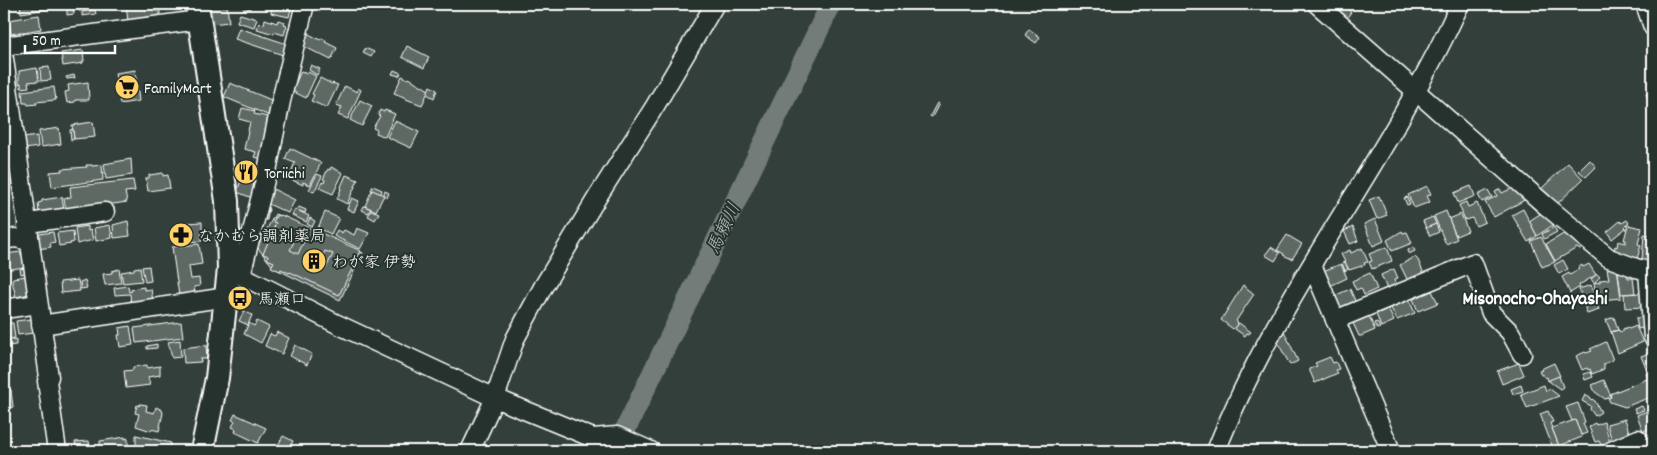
<svg xmlns="http://www.w3.org/2000/svg" width="1657" height="455" viewBox="0 0 1657 455" font-family="Dekko,'Klee One',sans-serif">
  <style>
    .lines { fill: none; stroke-linecap: round; stroke-linejoin: round }
    .river { stroke: #737b78; stroke-width: 21 }
    .building { fill: #5f6964; stroke: #fff; fill-rule: evenodd }
    .minor-casing { stroke: #fff; stroke-width: 21 }
    .major-casing { stroke: #fff; stroke-width: 26 }
    .minor { stroke: #26332d; stroke-width: 18 }
    .major { stroke: #26332d; stroke-width: 22 }
    .labels { text-anchor: middle; stroke-width: 4; stroke-linejoin: round; paint-order: stroke }
    .poi-label { font-size: 16px; fill: #fff; stroke: #26332d; text-anchor: start }
    .water-label { font-size: 18px; font-style: italic; fill: #b9bdbc; stroke: #26332d }
    .quarter-label { font-size: 19px; font-weight: bold; fill: #fff; stroke: #26332d }
  </style>
  <rect width="100%" height="100%" fill="#333f3a"/>
  <filter id="ink" filterUnits="userSpaceOnUse"><feTurbulence type="fractalNoise" baseFrequency=".02" numOctaves="2"/><feDisplacementMap in="SourceGraphic" scale="10" xChannelSelector="R" yChannelSelector="G"/><feConvolveMatrix kernelMatrix="1 2 1 2 8 2 1 2 1" color-interpolation-filters="sRGB"/></filter>
  <g filter="url(#ink)">
    <g class="lines">
      <!-- river -->
      <polyline class="river" points="615,451 831,4"/>
    </g>
    <!-- building -->
    <g class="building">
      <polygon points="15,4 100,4 101,8 79,11 79,5 73,5 74,14 67,15 67,6 21,13 20,4 15,5"/>
      <polygon points="126,4 157,4 154,5 155,11 160,10 160,17 128,22"/>
      <polygon points="218,4 221,5 221,7 227,6 229,22 211,24 209,7"/>
      <polygon points="232,4 251,4 250,9"/>
      <polygon points="272,4 292,4 289,17 271,13"/>
      <polygon points="1334,4 1342,4 1351,12 1346,19 1331,6"/>
      <polygon points="95,10 96,14 82,16 82,12"/>
      <polygon points="240,14 257,19 254,27 237,22"/>
      <polygon points="39,15 41,29 11,34 9,20"/>
      <polygon points="265,19 277,23 278,20 285,22 284,24 287,25 284,35 274,32 274,34 257,29 259,23 264,24"/>
      <polygon points="239,28 290,45 286,56 235,39"/>
      <polygon points="1029,29 1040,37 1036,43 1025,35"/>
      <polygon points="307,33 320,40 321,38 326,40 325,42 337,48 331,60 301,45"/>
      <polygon points="407,46 429,57 424,68 402,57"/>
      <polygon points="365,48 374,52 371,57 363,53"/>
      <polygon points="83,50 84,61 83,61 83,63 63,66 61,53"/>
      <polygon points="311,65 320,69 317,75 309,70"/>
      <polygon points="49,67 51,80 41,81 40,68"/>
      <polygon points="37,68 39,81 28,82 29,87 21,88 21,83 19,84 19,71"/>
      <polygon points="135,70 139,101 120,104 115,73"/>
      <polygon points="394,70 401,73 399,76 392,74"/>
      <polygon points="301,71 307,74 308,72 316,76 306,98 292,91"/>
      <polygon points="74,75 75,78 67,79 66,77"/>
      <polygon points="402,76 408,79 409,78 429,90 422,105 406,99 406,98 394,93"/>
      <polygon points="320,78 332,84 332,83 338,85 327,108 311,101 314,95 312,94"/>
      <polygon points="88,82 89,100 75,100 75,102 67,103 65,92 69,91 68,85"/>
      <polygon points="230,83 276,102 270,116 224,97"/>
      <polygon points="345,86 357,92 358,88 361,90 348,119 338,115 342,107 336,105"/>
      <polygon points="430,86 437,90 434,98 427,94"/>
      <polygon points="54,87 56,100 36,102 37,104 28,105 27,103 23,103 22,91"/>
      <polygon points="1653,92 1653,106 1651,107 1646,94"/>
      <polygon points="360,100 372,106 362,126 350,120"/>
      <polygon points="937,103 939,104 932,117 930,116"/>
      <polygon points="242,108 255,111 254,114 268,117 266,124 271,125 263,159 254,157 256,152 244,149 250,122 239,119"/>
      <polygon points="380,110 384,112 385,110 395,114 385,137 376,133 377,130 373,128 380,116 378,115"/>
      <polygon points="395,121 419,132 411,148 387,137"/>
      <polygon points="93,122 95,137 74,139 72,125"/>
      <polygon points="59,128 61,144 41,147 39,131"/>
      <polygon points="73,129 74,139 71,140 70,130"/>
      <polygon points="4,133 6,133 8,147 4,148"/>
      <polygon points="37,136 38,147 25,149 23,138"/>
      <polygon points="290,148 321,163 310,185 303,182 303,185 290,179 292,177 289,176 295,163 285,159"/>
      <polygon points="131,159 132,175 106,179 104,164"/>
      <polygon points="1590,160 1596,167 1586,177 1579,171"/>
      <polygon points="1568,163 1583,179 1554,207 1539,191"/>
      <polygon points="86,165 92,165 92,166 102,165 103,180 52,187 50,172 62,171 61,169 87,167"/>
      <polygon points="331,167 343,173 333,194 319,188 322,182 324,183 325,180 323,179 328,169 330,170"/>
      <polygon points="11,172 11,176 4,177 4,173"/>
      <polygon points="163,173 163,176 168,175 170,188 148,191 146,178 149,178 149,175"/>
      <polygon points="243,174 259,180 252,198 237,192"/>
      <polygon points="317,174 322,176 314,192 309,190"/>
      <polygon points="346,175 358,180 347,204 337,199 341,189 340,189"/>
      <polygon points="13,180 13,184 4,185 4,181"/>
      <polygon points="133,180 135,191 125,192 127,202 66,211 64,198 71,197 70,187"/>
      <polygon points="373,186 382,190 381,194 371,190"/>
      <polygon points="1427,186 1431,194 1427,196 1430,202 1414,208 1408,195"/>
      <polygon points="1471,186 1475,196 1458,203 1454,193"/>
      <polygon points="1517,186 1528,198 1494,217 1485,202 1497,196 1495,192 1500,189 1502,193"/>
      <polygon points="273,189 295,200 288,213 266,203"/>
      <polygon points="372,190 384,195 376,211 365,206"/>
      <polygon points="1488,190 1492,197 1482,202 1478,195"/>
      <polygon points="385,191 389,193 387,198 383,195"/>
      <polygon points="1379,196 1387,215 1377,219 1369,200"/>
      <polygon points="62,197 64,211 39,215 38,203 42,202 42,200"/>
      <polygon points="1407,197 1410,204 1407,205 1404,198"/>
      <polygon points="352,198 359,201 354,212 347,209"/>
      <polygon points="1466,202 1468,207 1477,203 1485,222 1476,226 1472,218 1465,220 1459,205"/>
      <polygon points="1534,202 1557,222 1554,226 1553,225 1537,236 1529,221 1540,214 1531,206"/>
      <polygon points="364,206 371,209 368,213 362,210"/>
      <polygon points="299,207 306,210 305,213 297,210"/>
      <polygon points="265,208 269,209 267,220 263,219"/>
      <polygon points="295,209 309,216 306,222 292,215"/>
      <polygon points="1523,209 1537,236 1528,242 1512,215"/>
      <polygon points="371,210 379,213 375,220 368,216"/>
      <polygon points="1446,211 1457,239 1446,244 1434,216"/>
      <polygon points="325,212 339,218 331,234 318,228"/>
      <polygon points="275,214 363,253 340,300 274,268 257,247"/>
      <polygon points="1461,214 1468,231 1456,236 1449,219"/>
      <path d="M277,215L280,216L281,215L361,251L339,295L290,272L289,273L281,269L280,271L271,267L274,262L267,259L268,256L263,254L276,223L273,222ZM296,237L304,241L298,254L290,250ZM325,251L333,254L326,268L319,265Z"/>
      <polygon points="1433,217 1436,224 1426,228 1423,221"/>
      <polygon points="310,218 315,221 312,227 307,224"/>
      <polygon points="1375,219 1384,241 1373,246 1364,224"/>
      <polygon points="1627,220 1629,223 1625,227 1626,228 1612,239 1607,232 1620,221 1622,223"/>
      <polygon points="128,221 130,236 114,238 113,225"/>
      <polygon points="202,222 202,241 185,242 185,223"/>
      <polygon points="1436,224 1439,232 1430,236 1426,228"/>
      <polygon points="110,225 112,238 96,241 94,228"/>
      <polygon points="1628,225 1642,228 1638,244 1641,245 1636,263 1613,257 1615,246 1617,247 1618,241 1626,243 1626,240 1624,240"/>
      <polygon points="88,226 88,231 91,230 93,240 77,244 75,228"/>
      <polygon points="1353,227 1358,241 1350,244 1344,231"/>
      <polygon points="1554,227 1557,232 1544,239 1542,234"/>
      <polygon points="357,228 369,233 360,249 334,236 337,230 342,233 344,230 354,235"/>
      <polygon points="73,231 74,242 70,243 71,244 59,246 57,233"/>
      <polygon points="1402,231 1403,233 1407,232 1412,243 1392,251 1387,240"/>
      <polygon points="53,232 55,242 50,243 51,247 38,249 36,237 40,237 39,234"/>
      <polygon points="1567,232 1570,238 1572,236 1584,246 1580,250 1577,248 1555,261 1546,244"/>
      <polygon points="1644,234 1653,236 1653,261 1642,259"/>
      <polygon points="1287,235 1302,244 1292,259 1283,255 1284,254 1277,250"/>
      <polygon points="1541,237 1555,262 1542,267 1531,241"/>
      <polygon points="199,244 202,264 189,266 191,279 199,278 200,286 194,287 195,294 179,296 172,247"/>
      <polygon points="1271,247 1280,253 1275,261 1265,255"/>
      <polygon points="1387,247 1392,261 1372,269 1369,262 1372,261 1369,254"/>
      <polygon points="1413,247 1415,251 1409,254 1408,250"/>
      <polygon points="1362,248 1368,262 1364,263 1365,265 1349,270 1341,254 1350,250 1351,253"/>
      <polygon points="21,252 21,255 25,254 25,267 4,270 4,256 5,254"/>
      <polygon points="1415,257 1418,260 1424,274 1408,281 1400,265"/>
      <polygon points="1563,260 1568,269 1559,274 1554,265"/>
      <polygon points="1345,262 1348,269 1345,271 1342,263"/>
      <polygon points="1341,264 1347,278 1330,286 1323,271"/>
      <polygon points="1589,264 1596,275 1579,285 1580,287 1570,293 1562,277 1569,273 1570,275 1579,269 1578,268 1582,265 1583,267"/>
      <polygon points="149,266 151,281 145,282 142,267"/>
      <polygon points="140,267 142,281 123,283 121,272 134,270 134,268"/>
      <polygon points="1617,267 1621,298 1601,300 1599,291 1595,291 1594,283 1600,282 1600,280 1609,279 1607,269"/>
      <polygon points="25,268 26,273 21,274 20,269"/>
      <polygon points="119,269 121,283 105,285 103,274 112,273 112,271"/>
      <polygon points="1394,269 1398,278 1394,280 1396,285 1387,289 1381,275"/>
      <polygon points="1627,270 1628,278 1633,278 1635,293 1621,294 1618,272"/>
      <polygon points="1370,273 1377,289 1364,295 1361,288 1356,290 1352,281"/>
      <polygon points="1597,274 1600,277 1594,283 1591,279"/>
      <polygon points="26,276 29,294 16,297 12,281 13,278"/>
      <polygon points="78,280 80,291 61,293 60,282"/>
      <polygon points="85,280 87,288 81,289 80,282"/>
      <polygon points="4,281 7,299 4,300"/>
      <polygon points="1243,285 1254,294 1236,321 1238,323 1233,329 1221,320"/>
      <polygon points="1591,285 1599,310 1587,314 1579,289"/>
      <polygon points="128,286 129,292 132,291 131,289 144,287 144,290 151,289 153,301 131,304 130,294 115,295 114,288"/>
      <polygon points="1350,289 1356,303 1340,310 1334,296"/>
      <polygon points="1432,291 1438,303 1418,311 1413,299"/>
      <polygon points="1643,293 1644,307 1625,308 1624,294"/>
      <polygon points="1409,300 1415,313 1397,320 1391,308"/>
      <polygon points="1388,309 1394,321 1381,327 1376,314"/>
      <polygon points="244,311 252,315 248,325 239,321"/>
      <polygon points="1368,314 1375,330 1361,336 1359,336 1352,321"/>
      <polygon points="1614,317 1618,330 1611,332 1606,320"/>
      <polygon points="1646,317 1650,338 1644,339 1642,328 1638,329 1636,318"/>
      <polygon points="4,319 7,319 8,323 13,323 15,338 4,340"/>
      <polygon points="32,319 34,333 18,335 16,321"/>
      <polygon points="257,321 269,327 261,343 244,334 249,323 254,326"/>
      <polygon points="181,322 183,337 136,343 134,328"/>
      <polygon points="1377,322 1380,328 1377,329 1374,323"/>
      <polygon points="1239,323 1251,332 1249,334 1247,333 1245,336 1235,329"/>
      <polygon points="130,326 133,345 120,347 118,335 120,335 119,328"/>
      <polygon points="1636,326 1643,342 1618,353 1611,332 1619,330 1620,332 1623,331 1623,329 1628,327 1629,329"/>
      <polygon points="1284,331 1298,361 1290,365 1278,343"/>
      <polygon points="277,332 289,338 282,354 265,346 270,334 275,336"/>
      <polygon points="16,339 16,345 7,346 6,342"/>
      <polygon points="180,340 181,357 172,358 168,342"/>
      <polygon points="1606,342 1613,360 1604,364 1604,369 1592,374 1590,369 1588,370 1587,368 1582,370 1576,356 1585,352 1586,353 1592,351 1590,349"/>
      <polygon points="157,344 157,348 147,349 147,346"/>
      <polygon points="206,345 207,359 200,359 201,362 184,363 183,348"/>
      <polygon points="295,345 312,354 307,365 290,356"/>
      <polygon points="1652,352 1653,369 1647,371 1641,356"/>
      <polygon points="1330,357 1333,363 1336,362 1339,369 1336,370 1338,373 1315,383 1309,369 1317,366 1315,363"/>
      <polygon points="1519,363 1524,375 1502,384 1497,371"/>
      <polygon points="1554,363 1560,376 1548,381 1547,377 1545,378 1543,375 1541,375 1539,371 1542,370 1541,369"/>
      <polygon points="147,365 147,368 160,366 160,375 148,377 150,385 126,388 124,371 133,370 133,367"/>
      <polygon points="1653,371 1653,390 1646,374"/>
      <polygon points="1591,372 1593,377 1585,380 1583,374"/>
      <polygon points="1559,376 1563,387 1560,389 1550,382 1549,380"/>
      <polygon points="1647,379 1653,396 1625,407 1610,402 1608,398 1611,397 1610,394"/>
      <polygon points="1604,380 1611,397 1605,399 1595,392 1592,385"/>
      <polygon points="1521,385 1523,391 1513,394 1511,389"/>
      <polygon points="1544,385 1546,391 1550,389 1559,396 1527,408 1521,394"/>
      <polygon points="11,390 13,407 4,409 4,391"/>
      <polygon points="1585,395 1595,401 1601,412 1595,416 1590,409 1591,406 1582,401"/>
      <polygon points="1653,402 1653,427 1643,431 1637,415 1650,410 1648,404"/>
      <polygon points="1578,403 1585,422 1583,423 1587,433 1581,435 1575,420 1572,421 1566,407"/>
      <polygon points="140,404 147,405 146,411 154,413 156,407 162,410 163,413 159,431 151,429 151,431 136,426 139,414 135,413 137,405 139,406"/>
      <polygon points="1642,406 1644,410 1636,413 1634,409"/>
      <polygon points="1548,411 1553,422 1550,423 1559,446 1553,448 1540,414"/>
      <polygon points="235,414 266,428 258,443 235,432 236,429 232,427 235,421 232,420"/>
      <polygon points="1625,419 1630,435 1612,441 1607,424"/>
      <polygon points="1575,420 1582,437 1559,446 1552,428"/>
      <polygon points="1604,422 1611,446 1603,449 1599,441 1595,442 1589,427 1592,426 1591,425 1595,423 1596,425"/>
      <polygon points="136,435 171,443 169,451 136,451"/>
      <polygon points="283,436 293,441 288,451 276,451 277,449 280,451 282,447 278,445"/>
      <polygon points="125,437 125,439 128,438 128,451 100,451 100,441"/>
      <polygon points="89,441 90,450 77,451 75,442"/>
    </g>
    <g class="lines">
      <defs>
        <g id="minor">
          <polyline points="1317,4 1544,204 1609,258 1636,268 1653,272"/>
          <polyline points="1645,4 1653,27"/>
          <polyline points="4,46 199,20"/>
          <polyline points="4,59 49,377 47,381 57,451"/>
          <polyline points="27,226 36,222 105,212"/>
          <polyline points="4,240 15,238 29,241"/>
          <polyline points="1312,265 1391,451"/>
          <polyline points="229,269 337,324 495,398 593,438 617,436 651,451"/>
          <polyline points="1648,271 1653,337"/>
          <polyline points="241,275 266,176 281,101 305,4"/>
          <polyline points="4,309 38,304"/>
          <polyline points="1335,320 1473,263 1491,313 1510,332 1522,354"/>
          <polyline points="41,325 227,297"/>
          <polyline points="470,451 495,398 515,339 543,287 598,196 655,106 715,4"/>
          <path d="M1216,451C1278,292 1390,159 1460,4"/>
          <polyline points="1611,451 1638,439 1644,451"/>
        </g>
        <polyline id="major" points="197,4 227,201 229,269 217,378 202,451"/>
      </defs>
      <!-- minor casing -->
      <use href="#minor" class="minor-casing"/>
      <!-- major casing -->
      <use href="#major" class="major-casing"/>
      <!-- minor -->
      <use href="#minor" class="minor"/>
      <!-- major -->
      <use href="#major" class="major"/>
    </g>
  </g>
  <!-- icons -->
  <defs>
    <symbol id="supermarket-disc" viewBox="-11 -11 22 22"><circle r="9.5" fill="#ffd166" stroke="#26332d"/><path d="M-6-5.5h2.5l.6 2H6L4.5 2H-2.5L-4.4-4H-6ZM-1.5 3.2a1.3 1.3 0 1 0 .1 0ZM3 3.2a1.3 1.3 0 1 0 .1 0Z" fill="#111"/></symbol>
    <symbol id="restaurant-disc" viewBox="-11 -11 22 22"><circle r="9.5" fill="#ffd166" stroke="#26332d"/><path d="M-5-6h1v4h1v-4h1v4h1v-4h1v5L-1.5 .5V6h-2V.5L-5-1ZM5-6V6H3V1.5H1.5Q1.5-4 5-6Z" fill="#111"/></symbol>
    <symbol id="pharmacy-disc" viewBox="-11 -11 22 22"><circle r="9.5" fill="#ffd166" stroke="#26332d"/><path d="M-2-6h4v4h4v4h-4v4h-4v-4h-4v-4h4Z" fill="#111"/></symbol>
    <symbol id="building-disc" viewBox="-11 -11 22 22"><circle r="9.5" fill="#ffd166" stroke="#26332d"/><path d="M-4-6H4V6H1V3H-1V6H-4ZM-2.5-4.3h1.7v1.8h-1.7ZM.8-4.3h1.7v1.8H.8ZM-2.5-1h1.7V.8h-1.7ZM.8-1h1.7V.8H.8Z" fill="#111"/></symbol>
    <symbol id="bus-disc" viewBox="-11 -11 22 22"><circle r="9.5" fill="#ffd166" stroke="#26332d"/><path d="M-5-6H5V4H4V6H2V4H-2V6H-4V4H-5ZM-3.5-4V0h7V-4ZM-3.5 1.2v1.5H-2V1.2ZM2 1.2v1.5H3.5V1.2Z" fill="#111"/></symbol>
  </defs>
  <g fill-rule="evenodd">
    <use href="#supermarket-disc" x="113" y="73" width="28" height="28"/>
    <use href="#restaurant-disc" x="232" y="158" width="28" height="28"/>
    <use href="#pharmacy-disc" x="167" y="221" width="28" height="28"/>
    <use href="#building-disc" x="300" y="247" width="28" height="28"/>
    <use href="#bus-disc" x="226" y="284" width="28" height="28"/>
  </g>
  <g class="labels">
    <!-- poi labels -->
    <g class="poi-label">
      <text x="144" y="93">FamilyMart</text>
      <text x="264" y="178">Toriichi</text>
      <text x="198" y="241">なかむら調剤薬局</text>
      <text x="332" y="267">わが家 伊勢</text>
      <text x="258" y="304">馬瀬口</text>
    </g>
    <!-- water labels -->
    <g class="water-label">
      <text transform="translate(723 228) rotate(-64)" y="6">馬頼川</text>
    </g>
    <!-- quarter labels -->
    <g class="quarter-label">
      <text x="1535" y="304">Misonocho-Ohayashi</text>
    </g>
  </g>
  <!-- margin -->
  <rect width="1657" height="455" fill="none" stroke="#26332d" stroke-width="20"/>
  <rect x="10" y="10" width="1637" height="435" fill="none" stroke="#fff" stroke-width="2" filter="url(#ink)"/>
  <!-- scale -->
  <path d="M25 45v8h90v-8" fill="none" stroke="#ffffff" stroke-width="2.5"/>
  <text x="32" y="45" font-size="15" fill="#ffffff" stroke="#26332d" stroke-width="4" paint-order="stroke">50 m</text>
</svg>
